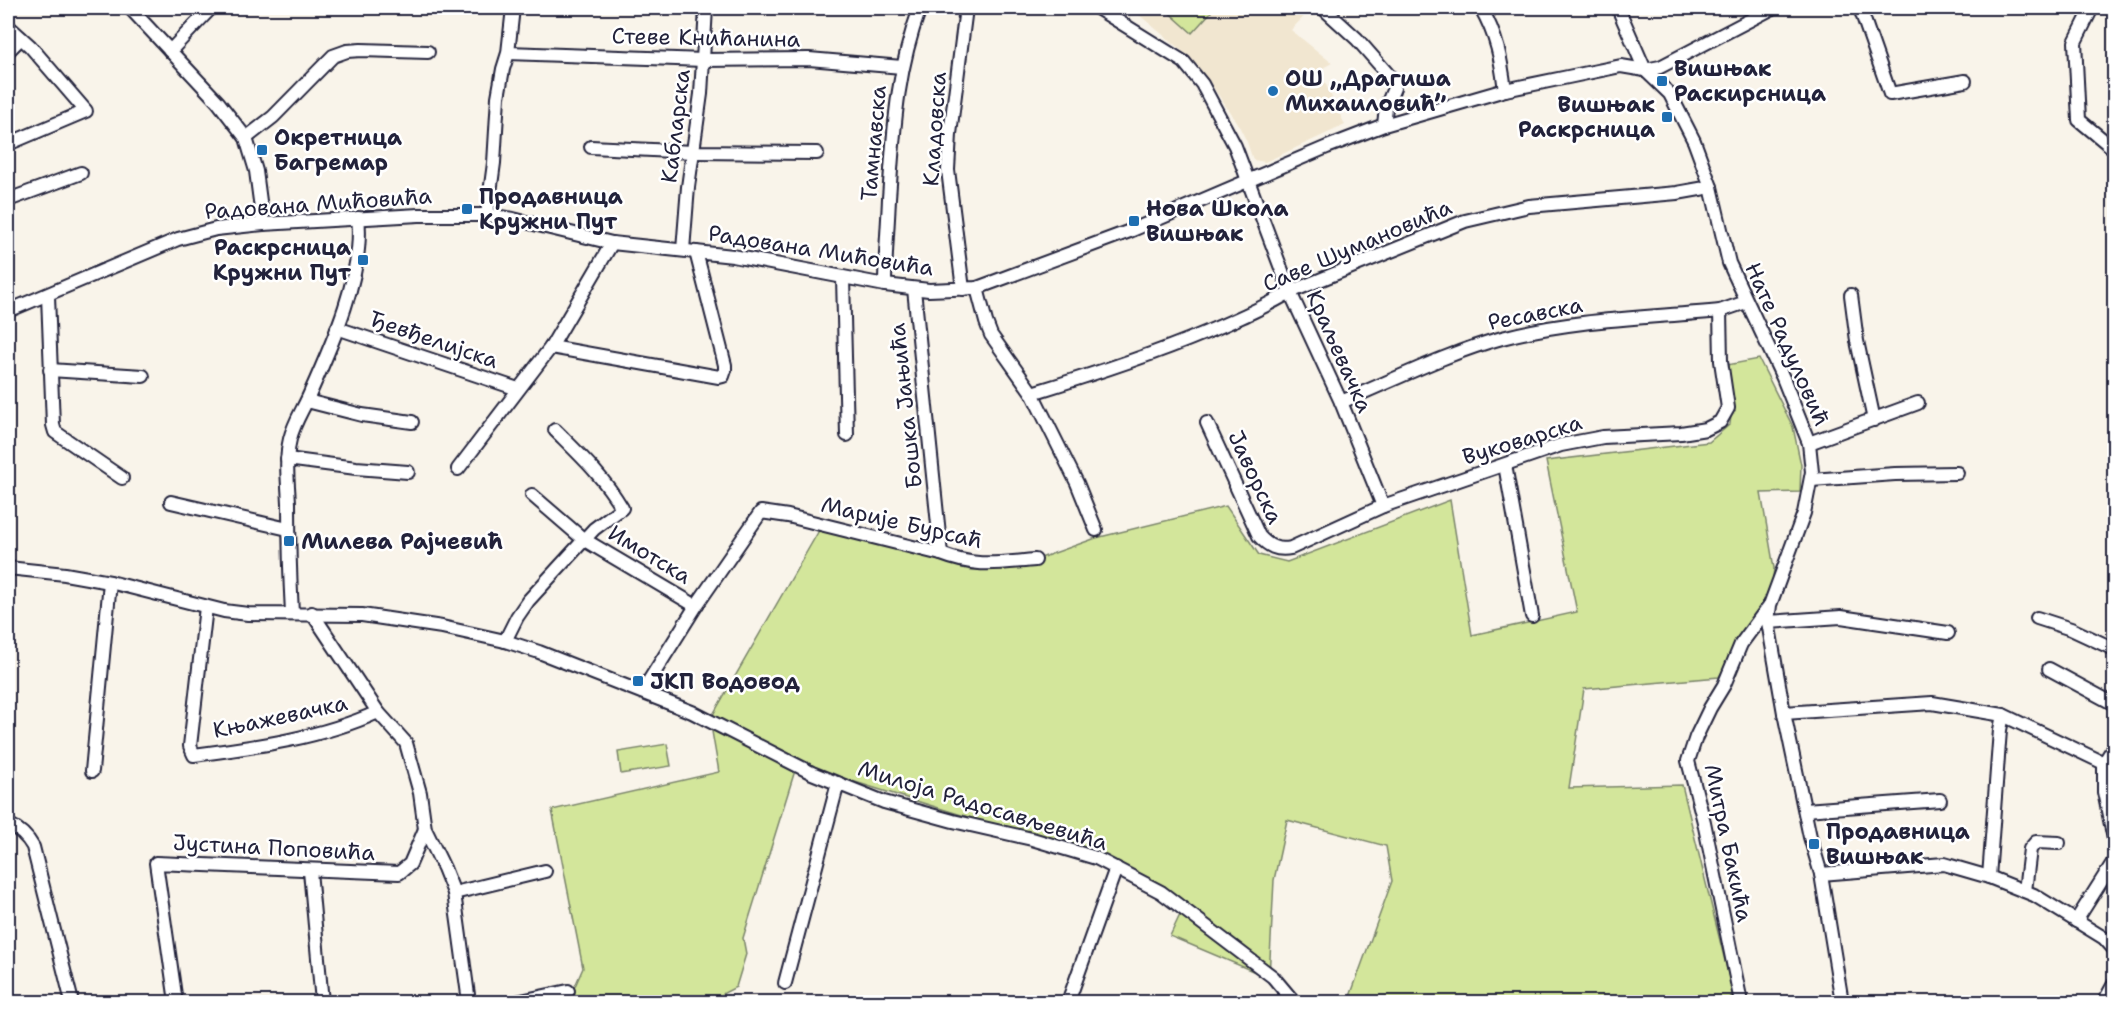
<svg xmlns="http://www.w3.org/2000/svg" width="2122" height="1010" viewBox="0 0 2122 1010" font-family="'Shantell Sans',sans-serif">
  <style>
    .built { fill: #f1e6d0 }
    .green { fill: #d3e69b; stroke: #7a846b; stroke-width: 1.5 }
    .lines { fill: none; stroke-linecap: round; stroke-linejoin: round }
    .minor-casing { stroke: #22223b; stroke-width: 16 }
    .minor { stroke: #fff; stroke-width: 12 }
    .poi-dot { fill: #1f6fb2; stroke: #fff; stroke-width: 2 }
    .labels { text-anchor: middle; stroke-width: 5; stroke-linejoin: round; paint-order: stroke }
    .street-label { font-size: 22px; fill: #22223b; stroke: #fff }
    .poi-label { font-size: 22px; font-weight: bold; fill: #22223b; stroke: #fff; text-anchor: start }
  </style>
  <rect width="100%" height="100%" fill="#f9f4ea"/>
  <filter id="ink" filterUnits="userSpaceOnUse"><feTurbulence type="fractalNoise" baseFrequency=".0167" numOctaves="2"/><feDisplacementMap in="SourceGraphic" scale="12" xChannelSelector="R" yChannelSelector="G"/><feConvolveMatrix kernelMatrix="1 2 1 2 8 2 1 2 1" color-interpolation-filters="sRGB"/></filter>
  <g filter="url(#ink)">
    <!-- built -->
    <polygon class="built" points="1131,8 1309,8 1311,9 1291,30 1332,63 1319,70 1345,125 1265,162 1253,160 1247,142 1239,126 1209,81 1188,56"/>
    <!-- green -->
    <g class="green">
      <polygon points="1164,8 1207,8 1211,12 1192,33"/>
      <polygon points="1759,359 1793,427 1801,465 1800,492 1761,493 1774,568 1772,587 1719,677 1584,689 1569,788 1682,785 1733,994 1727,1002 1348,1002 1392,881 1386,846 1287,820 1274,880 1269,978 1170,936 1186,902 1013,831 797,764 743,938 746,954 736,987 724,993 717,1002 568,1002 583,968 552,810 719,772 710,720 821,527 959,561 1035,560 1096,538 1226,506 1259,555 1287,562 1450,500 1472,635 1577,612 1546,461 1709,442 1730,424 1733,398 1727,365"/>
      <polygon points="667,744 671,766 621,774 618,752"/>
    </g>
    <g class="lines">
      <defs>
        <g id="minor">
          <polyline points="130,8 218,102 246,138 256,171 263,224"/>
          <polyline points="1097,8 1184,62 1202,84 1235,146 1290,292 1341,402 1383,506"/>
          <polyline points="1323,8 1357,39 1393,80 1394,88 1386,107 1384,125"/>
          <path d="M1481,8C1497,36 1501,59 1505,90"/>
          <polyline points="1618,8 1645,70 1670,94 1694,141 1711,187 1729,263 1783,378 1809,443 1812,472 1804,513 1770,605 1768,622 1784,713 1810,837 1821,874 1842,1002"/>
          <polyline points="1860,8 1890,94 1965,81"/>
          <polyline points="2092,8 2075,42 2079,120 2114,149"/>
          <polyline points="8,26 30,46 86,111 8,144"/>
          <polyline points="8,51 21,38"/>
          <polyline points="170,51 211,8"/>
          <polyline points="508,53 704,60 809,59 902,67"/>
          <polyline points="246,138 273,117 333,56 347,51 361,50 428,52"/>
          <polyline points="591,147 693,152 817,153"/>
          <polyline points="8,200 81,173"/>
          <polyline points="487,215 494,163 498,97 503,69 508,53 513,8"/>
          <polyline points="683,250 688,187 701,94 706,8"/>
          <polyline points="843,278 847,435"/>
          <path d="M885,285C885,256 888,227 889,198C894,129 896,73 920,8"/>
          <polyline points="977,288 986,322 991,335 1032,393 1077,483 1096,530"/>
          <polyline points="914,289 941,554"/>
          <polyline points="963,289 948,170 950,134 966,8"/>
          <polyline points="1851,295 1857,341 1874,420"/>
          <polyline points="48,296 53,425 55,432 122,478"/>
          <polyline points="8,311 178,239 216,229 263,224 419,215 487,215 513,219 612,243 733,256 885,285 929,290 977,288 1130,231 1327,147 1384,125 1505,90 1568,77 1621,66 1645,70 1660,67 1773,8"/>
          <polyline points="337,328 518,389"/>
          <polyline points="551,347 719,377 723,376 725,370 725,365 696,252"/>
          <polyline points="50,370 143,376"/>
          <path d="M1032,393C1091,375 1150,356 1207,332C1235,320 1264,308 1290,292L1465,221L1529,206L1677,193L1711,187"/>
          <polyline points="307,401 362,415 412,422"/>
          <path d="M1341,402C1394,380 1447,353 1502,338C1573,319 1648,318 1720,311L1746,302"/>
          <path d="M1207,423L1259,536C1268,546 1277,551 1291,548L1383,506L1561,445L1603,437L1681,433L1706,429L1720,422L1728,408L1721,361L1720,311"/>
          <polyline points="1809,443 1918,403"/>
          <polyline points="287,459 356,468 408,472"/>
          <polyline points="1505,465 1532,616"/>
          <polyline points="458,469 551,347 612,243"/>
          <polyline points="1811,480 1895,474 1957,473"/>
          <polyline points="532,495 583,539 696,606"/>
          <polyline points="171,502 288,529"/>
          <polyline points="8,568 65,574 110,582 224,611 248,614 362,615 442,627 505,641 539,652 692,712 812,773 884,802 953,821 1032,839 1096,858 1161,892 1273,977 1294,1002"/>
          <path d="M206,607L190,746L194,755C256,747 321,738 378,712"/>
          <path d="M292,613C290,577 289,540 289,503C288,482 285,460 290,439C294,423 301,413 308,398C330,349 365,273 358,218"/>
          <polyline points="312,613 378,712 406,743 420,793 425,829 444,868 454,893 469,1002"/>
          <polyline points="2037,618 2071,629 2114,649"/>
          <polyline points="1768,622 1841,617 1948,633"/>
          <path d="M505,641L517,617L528,601L594,529L622,508C603,476 581,456 555,430"/>
          <polyline points="2049,669 2114,704"/>
          <path d="M642,692L696,606L761,512L788,516L941,554C977,568 998,563 1035,560"/>
          <polyline points="1784,713 1932,703 2003,715 2104,763"/>
          <polyline points="2114,747 2104,763 2104,792 2114,839"/>
          <polyline points="92,771 110,582"/>
          <polyline points="1805,810 1940,800"/>
          <path d="M8,824C19,829 27,836 33,847L72,1002"/>
          <polyline points="310,871 322,1002"/>
          <polyline points="1821,874 1944,864 1989,877 2034,895 2104,938 2114,949"/>
          <polyline points="1989,877 2000,730 2003,715"/>
          <polyline points="2025,891 2030,849 2036,842 2059,843"/>
          <polyline points="454,893 545,871"/>
          <polyline points="2076,921 2114,861"/>
          <polyline points="785,983 838,783"/>
          <polyline points="175,995 156,863 399,873 410,864 425,829"/>
          <polyline points="516,1002 568,991"/>
          <polyline points="1068,1002 1116,868"/>
          <polyline points="1739,1002 1740,997 1704,822 1688,761 1696,737 1710,708 1724,685 1741,644 1769,606"/>
          <polyline points="2104,1002 2114,984"/>
        </g>
      </defs>
      <!-- minor casing -->
      <use href="#minor" class="minor-casing"/>
      <!-- minor -->
      <use href="#minor" class="minor"/>
    </g>
  </g>
  <!-- markers -->
  <g class="poi-dot">
    <rect x="1656" y="75" width="12" height="12" rx="3"/>
    <circle cx="1273" cy="91" r="6"/>
    <rect x="1661" y="111" width="12" height="12" rx="3"/>
    <rect x="256" y="144" width="12" height="12" rx="3"/>
    <rect x="461" y="203" width="12" height="12" rx="3"/>
    <rect x="1128" y="215" width="12" height="12" rx="3"/>
    <rect x="357" y="254" width="12" height="12" rx="3"/>
    <rect x="283" y="535" width="12" height="12" rx="3"/>
    <rect x="632" y="675" width="12" height="12" rx="3"/>
    <rect x="1808" y="838" width="12" height="12" rx="3"/>
  </g>
  <g class="labels">
    <!-- street labels -->
    <g class="street-label">
      <text transform="translate(706 37) rotate(1)" y="8">Стеве Книћанина</text>
      <text transform="translate(675 126) rotate(-83)" y="8">Кабларска</text>
      <text transform="translate(934 129) rotate(-86)" y="8">Кладовска</text>
      <text transform="translate(873 143) rotate(-85)" y="8">Тамнавска</text>
      <text transform="translate(318 203) rotate(-4)" y="8">Радована Мићовића</text>
      <text transform="translate(1357 245) rotate(-23)" y="8">Саве Шумановића</text>
      <text transform="translate(821 250) rotate(9)" y="8">Радована Мићовића</text>
      <text transform="translate(1535 313) rotate(-11)" y="8">Ресавска</text>
      <text transform="translate(434 339) rotate(19)" y="8">Ђевђелијска</text>
      <text transform="translate(1788 344) rotate(66)" y="8">Нате Радуловић</text>
      <text transform="translate(1340 351) rotate(66)" y="8">Краљевачка</text>
      <text transform="translate(905 406) rotate(-96)" y="8">Бошка Јањића</text>
      <text transform="translate(1522 439) rotate(-17)" y="8">Вуковарска</text>
      <text transform="translate(1256 477) rotate(65)" y="8">Јаворска</text>
      <text transform="translate(902 522) rotate(13)" y="8">Марије Бурсаћ</text>
      <text transform="translate(650 554) rotate(31)" y="8">Имотска</text>
      <text transform="translate(280 716) rotate(-12)" y="8">Књажевачка</text>
      <text transform="translate(983 805) rotate(17)" y="8">Милоја Радосављевића</text>
      <text transform="translate(1729 843) rotate(78)" y="8">Митра Бакића</text>
      <text transform="translate(274 847) rotate(3)" y="8">Јустина Поповића</text>
    </g>
    <!-- poi labels -->
    <g class="poi-label">
      <text x="1674" y="76">Вишњак<tspan x="1674" dy="25">Раскирсница</tspan></text>
      <text x="1285" y="86">ОШ „Драгиша<tspan x="1285" dy="25">Михаиловић”</tspan></text>
      <text x="1655" y="112" text-anchor="end">Вишњак<tspan x="1655" dy="25">Раскрсница</tspan></text>
      <text x="274" y="145">Окретница<tspan x="274" dy="25">Багремар</tspan></text>
      <text x="479" y="204">Продавница<tspan x="479" dy="25">Кружни Пут</tspan></text>
      <text x="1146" y="216">Нова Школа<tspan x="1146" dy="25">Вишњак</tspan></text>
      <text x="351" y="255" text-anchor="end">Раскрсница<tspan x="351" dy="25">Кружни Пут</tspan></text>
      <text x="301" y="549">Милева Рајчевић</text>
      <text x="650" y="689">ЈКП Водовод</text>
      <text x="1826" y="839">Продавница<tspan x="1826" dy="25">Вишњак</tspan></text>
    </g>
  </g>
  <!-- margin -->
  <rect width="2122" height="1010" fill="none" stroke="#fff" stroke-width="30"/>
  <rect x="15" y="15" width="2092" height="980" fill="none" stroke="#22223b" stroke-width="2" filter="url(#ink)"/>
</svg>
